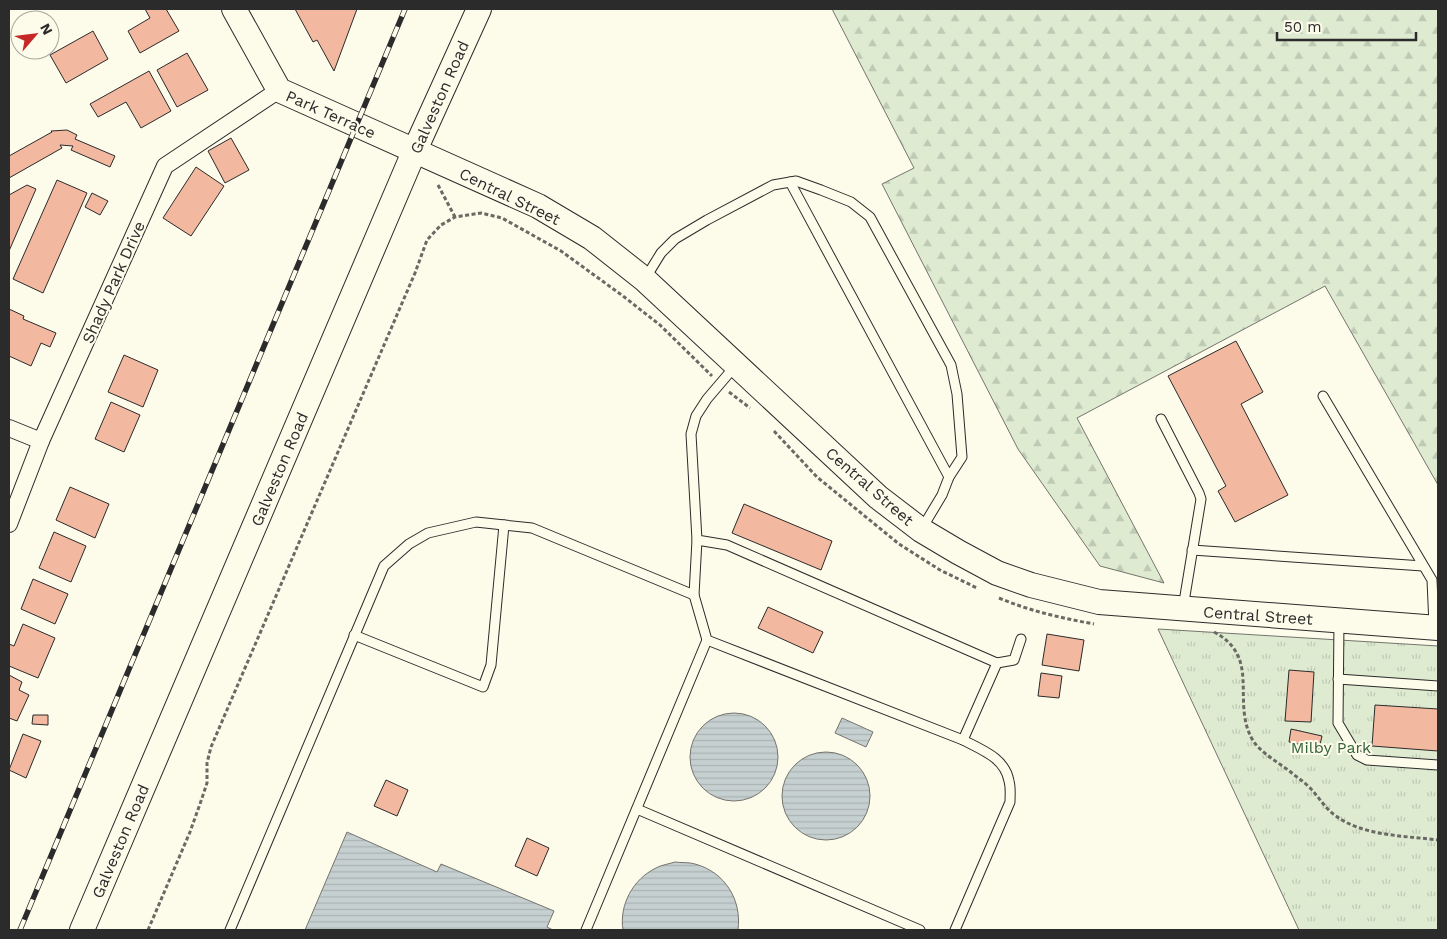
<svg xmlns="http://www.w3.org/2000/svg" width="1447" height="939" viewBox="0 0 1447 939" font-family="'Work Sans',sans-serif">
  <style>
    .grass { fill: url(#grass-tufts); stroke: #74746e }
    .forest { fill: url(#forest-firs); stroke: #74746e }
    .water { fill: url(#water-rules); stroke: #74746e }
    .building { fill: #f2b8a0; stroke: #2b2b2b }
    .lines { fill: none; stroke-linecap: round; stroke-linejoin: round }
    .lane-casing { stroke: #2b2b2b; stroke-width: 11 }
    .street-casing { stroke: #2b2b2b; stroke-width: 18 }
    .secondary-casing { stroke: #2b2b2b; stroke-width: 26 }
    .path { stroke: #6a6964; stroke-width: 3; stroke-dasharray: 4 2.5; stroke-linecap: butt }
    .lane { stroke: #fdfbea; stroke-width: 9 }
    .street { stroke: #fdfbea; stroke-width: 16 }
    .secondary { stroke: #fdfbea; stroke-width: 24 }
    .rail-casing { stroke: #2b2b2b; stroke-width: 5.5 }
    .rail { stroke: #fdfbea; stroke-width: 4; stroke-dasharray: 11; stroke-linecap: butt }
    .labels { text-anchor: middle; stroke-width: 4; stroke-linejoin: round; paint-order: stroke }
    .street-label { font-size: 16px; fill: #2b2b2b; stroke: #fdfbea }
    .park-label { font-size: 16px; fill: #34623c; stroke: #fdfbea }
  </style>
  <defs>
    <pattern id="grass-tufts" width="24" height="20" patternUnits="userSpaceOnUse" patternTransform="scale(1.25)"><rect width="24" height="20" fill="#deebd1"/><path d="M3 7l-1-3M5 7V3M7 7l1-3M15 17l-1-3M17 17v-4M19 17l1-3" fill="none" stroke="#bfcab4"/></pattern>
    <pattern id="forest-firs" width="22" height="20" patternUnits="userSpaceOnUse" patternTransform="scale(1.25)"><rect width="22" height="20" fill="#deebd1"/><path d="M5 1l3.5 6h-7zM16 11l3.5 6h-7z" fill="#bfcab4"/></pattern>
    <pattern id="water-rules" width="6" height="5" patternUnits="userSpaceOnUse" patternTransform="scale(1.25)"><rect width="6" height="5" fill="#c7d0d0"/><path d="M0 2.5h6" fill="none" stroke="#abb3b3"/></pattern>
  </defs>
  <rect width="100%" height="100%" fill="#fdfbea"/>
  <!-- grass -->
  <polygon class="grass" points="1158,629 1438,646 1438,930 1299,930"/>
  <!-- forest -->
  <polygon class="forest" points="832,9 1438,9 1438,485 1325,286 1077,418 1164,583 1100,566 1018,449 882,184 914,168"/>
  <!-- water -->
  <g class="water">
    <circle cx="734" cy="757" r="44"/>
    <polygon points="842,718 873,732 866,747 835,733"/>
    <circle cx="826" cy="796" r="44"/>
    <polygon points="347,832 437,872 441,864 554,911 547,927 553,930 305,930"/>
    <path d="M675,862C681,863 689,862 695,864C725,872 742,900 738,930H623C619,905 633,879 656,868C661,865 669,864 675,862Z"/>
  </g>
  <!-- building -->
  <g class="building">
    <polygon points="145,9 166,9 179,31 140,53 128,31 150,18"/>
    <polygon points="295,9 357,9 334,71 317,40 313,42"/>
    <polygon points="93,31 108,59 66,83 50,55"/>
    <polygon points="187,53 208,90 177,107 157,70"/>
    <polygon points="149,71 171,111 141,128 126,102 98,117 90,104"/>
    <polygon points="67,130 77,135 75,139 115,156 110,167 71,150 73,146 60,145 62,148 9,178 9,156 52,132 51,131"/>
    <polygon points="231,138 249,170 225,183 208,151"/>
    <polygon points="196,167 224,186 191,236 163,218"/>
    <polygon points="57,180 87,193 43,293 13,279"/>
    <polygon points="27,185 36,189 9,251 9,195"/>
    <polygon points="92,193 108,201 100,215 85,207"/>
    <polygon points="9,309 24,316 23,319 56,333 50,347 41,343 31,366 9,356"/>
    <polygon points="1236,341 1263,392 1241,404 1288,495 1235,522 1218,491 1226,486 1168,376"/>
    <polygon points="124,355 158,370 143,407 108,392"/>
    <polygon points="111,402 140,415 124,452 95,439"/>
    <polygon points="70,487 109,504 95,538 56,520"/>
    <polygon points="744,504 832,541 821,570 732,533"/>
    <polygon points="54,532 86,546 71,582 39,568"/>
    <polygon points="33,579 68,594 55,624 21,609"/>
    <polygon points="768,607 823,632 813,653 758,628"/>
    <polygon points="23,624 55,638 38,678 9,666 9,644 14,646"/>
    <polygon points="1047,634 1084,640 1079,671 1042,665"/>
    <polygon points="1289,670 1314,672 1311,722 1285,721"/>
    <polygon points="1041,673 1062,676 1059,698 1038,696"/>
    <polygon points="9,675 22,682 19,690 29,695 17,721 9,718"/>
    <polygon points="1375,705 1438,709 1438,751 1372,746"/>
    <polygon points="33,715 48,715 48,725 32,724"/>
    <polygon points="1291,729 1322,736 1319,749 1289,742"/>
    <polygon points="23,734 41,741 26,778 9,770"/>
    <polygon points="386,780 408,790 397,816 374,806"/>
    <polygon points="527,838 549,848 537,876 515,866"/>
  </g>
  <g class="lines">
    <defs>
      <g id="lane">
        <polyline points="790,182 949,477"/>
        <polyline points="645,279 661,253 675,239 707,220 773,185 796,181 821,190 851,202 870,217 951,365 957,394 962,457 949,477 942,495 921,530"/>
        <polyline points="736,365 707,399 696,416 691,434 697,540 727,545 997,663 1014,660 1021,639"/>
        <polyline points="1323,396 1432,580 1434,626"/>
        <polyline points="1161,419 1199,493 1201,499 1183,608"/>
        <path d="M697,540L694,595L707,640L963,740C982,750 1005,758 1009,781C1011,788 1010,795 1010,802L955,930"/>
        <polyline points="1192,550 1423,566"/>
        <polyline points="1339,621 1338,723 1357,755 1367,760 1438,765"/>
        <polyline points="354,635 483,687 491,665 504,525"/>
        <polyline points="1338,679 1438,686"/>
        <polyline points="963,740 997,663"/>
        <polyline points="637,809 920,930"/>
        <polyline points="230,930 384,566 409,544 428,533 476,522 532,528 694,595"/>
        <polyline points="586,930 707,640"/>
      </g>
      <g id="street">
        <polyline points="9,428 41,441"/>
        <polyline points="9,524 41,441 165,166 279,90"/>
      </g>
      <g id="secondary">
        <polyline points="234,9 279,90 538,206 592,238 644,279 878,497 921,530 958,552 997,573 1031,585 1099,602 1438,628"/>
        <polyline points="82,930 414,152 479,9"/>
      </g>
    </defs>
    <!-- lane casing -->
    <use href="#lane" class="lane-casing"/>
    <!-- street casing -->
    <use href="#street" class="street-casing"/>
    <!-- secondary casing -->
    <use href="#secondary" class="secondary-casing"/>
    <!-- path -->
    <g class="path">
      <polyline points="438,185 455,217"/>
      <polyline points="729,392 750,408"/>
      <polyline points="774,431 817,477 899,544 940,570 977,588"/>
      <path d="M999,598C1030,611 1061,618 1094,624"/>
      <path d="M1214,632C1261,657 1232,699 1251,737C1259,753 1279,762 1293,774C1298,778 1303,781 1308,786C1318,795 1324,808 1336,816C1362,836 1407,836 1438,840"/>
      <polyline points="148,930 190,832 200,804 207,783 207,763 211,747 415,273 427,240 441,225 455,217 481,213 502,218 561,251 623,296 660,325 712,376"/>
    </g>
    <!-- lane -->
    <use href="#lane" class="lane"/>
    <!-- street -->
    <use href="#street" class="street"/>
    <!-- secondary -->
    <use href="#secondary" class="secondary"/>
    <defs>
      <polyline id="rail" points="20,930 405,9"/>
    </defs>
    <!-- rail casing -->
    <use href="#rail" class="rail-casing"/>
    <!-- rail -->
    <use href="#rail" class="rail"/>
  </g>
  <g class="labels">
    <!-- street labels -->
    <g class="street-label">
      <text transform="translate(439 97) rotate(-66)" y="6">Galveston Road</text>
      <text transform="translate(331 114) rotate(24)" y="6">Park Terrace</text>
      <text transform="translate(510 196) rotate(26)" y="6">Central Street</text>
      <text transform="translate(113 282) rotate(-66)" y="6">Shady Park Drive</text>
      <text transform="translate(279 469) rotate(-67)" y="6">Galveston Road</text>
      <text transform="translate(870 486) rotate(41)" y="6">Central Street</text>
      <text transform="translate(1258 615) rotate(4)" y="6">Central Street</text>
      <text transform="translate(120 841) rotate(-67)" y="6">Galveston Road</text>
    </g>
    <!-- park labels -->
    <g class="park-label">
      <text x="1331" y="753">Milby Park</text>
    </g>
  </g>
  <!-- border -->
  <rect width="1447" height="939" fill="none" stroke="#2b2b2b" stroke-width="20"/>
  <!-- north arrow -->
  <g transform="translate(35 35) rotate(62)"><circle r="24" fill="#fdfbea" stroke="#a9a89e"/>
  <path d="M0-4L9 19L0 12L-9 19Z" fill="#c62828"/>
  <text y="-8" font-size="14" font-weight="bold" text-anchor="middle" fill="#2b2b2b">N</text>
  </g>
  <!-- scale -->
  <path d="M1277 32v8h139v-8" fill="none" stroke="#2b2b2b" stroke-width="2.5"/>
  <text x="1284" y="32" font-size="15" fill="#2b2b2b" stroke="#fdfbea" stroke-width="4" paint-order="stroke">50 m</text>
</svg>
